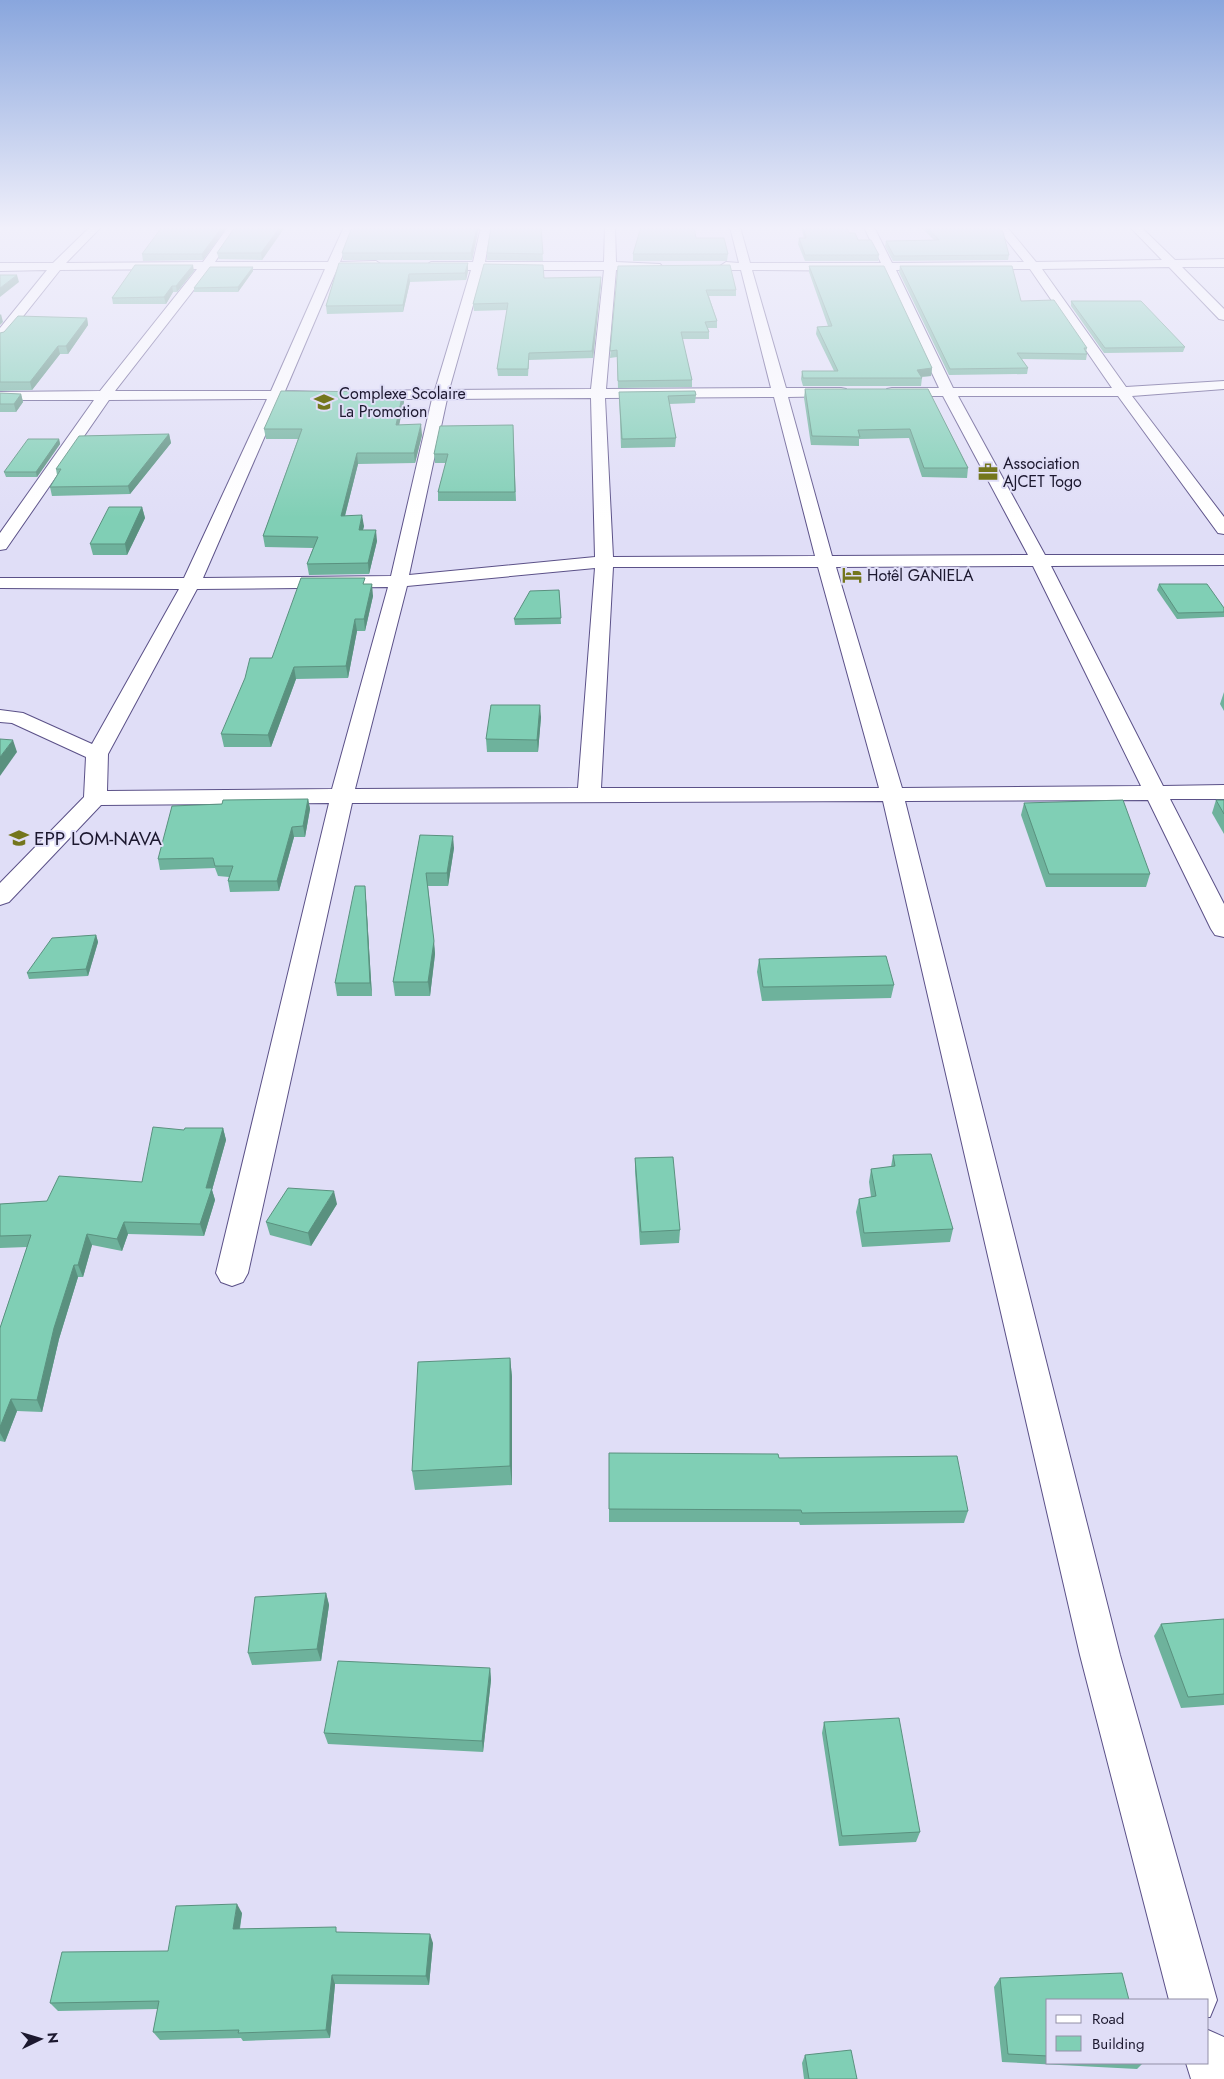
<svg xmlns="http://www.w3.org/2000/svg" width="1224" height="2079" viewBox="0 0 1224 2079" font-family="Jost,sans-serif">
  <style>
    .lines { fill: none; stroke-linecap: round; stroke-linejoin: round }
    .street-casing { stroke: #5b5188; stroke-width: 2 }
    .street { fill: #fff; fill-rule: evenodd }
    .wall { fill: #6eb29c }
    .shaded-wall { fill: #5a917f }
    .building { fill: #80cfb5; stroke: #5a917f }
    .labels { text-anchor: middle; stroke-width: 4; stroke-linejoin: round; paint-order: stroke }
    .far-poi-label { font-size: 16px; fill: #1c182f; stroke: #e0def7; text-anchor: start }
    .poi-label { font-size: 19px; fill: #1c182f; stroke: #e0def7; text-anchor: start }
  </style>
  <rect width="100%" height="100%" fill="#e0def7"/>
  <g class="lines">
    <defs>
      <g id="street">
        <path d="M90,227H101L66,263L203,262L228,227H238L215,262H328L344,227H354L340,262L376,261L382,265L376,269H337L285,391L321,392L323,395L321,398L316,399H281L203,578L391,576L432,399H367L362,398L360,395L362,392L367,391L435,390L471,270H431L425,266L431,262H473L481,227H491L485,262H604L605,227H615L616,262L660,264L662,266L660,268L656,270H616L606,389L771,388L741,270H726L720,266L726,262L739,263L730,227H740L750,263H881L864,227H874L892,263L1024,262L996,227H1007L1036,262L1162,260L1130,227H1141L1175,260L1224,259V267H1182L1224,309V320L1219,319L1169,267L1042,269L1126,387L1224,381V389L1132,396L1224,517V534L1218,533L1118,396H958L1045,555H1224V565L1051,566L1163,786L1224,785V799H1170L1224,904V937L1215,935L1211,929L1148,800L905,801L1120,1655L1217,2000L1210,2017H1208V2000H1169L1080,1655L883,801L352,803L248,1273L243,1282L232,1286L221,1282L216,1273L329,803L101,805L9,902L0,905V883L84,797L86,757L12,723L0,722V710L23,713L92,744L179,589L0,588V578H184L267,399L109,400L6,549L0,550V533L94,400H0V392L100,391L197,269L60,270L5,339L0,340V328L47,270L0,271V263H53ZM210,269H325L271,391H115ZM1030,269L1112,388H953L896,270ZM483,270H604L591,389L449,390ZM752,270L884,271L939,388H892L887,389L885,392L887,395L892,396H943L1028,555L832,556L788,397L841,396L846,395L848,392L846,389L841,388H786ZM774,397L815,556L613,557L605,398ZM591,398L595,557L409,575L447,399ZM1033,566L1141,786L902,788L836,567ZM613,567H818L879,788H601ZM595,568L578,788L355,789L407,586ZM388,587L332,789L107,791L108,754L197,589Z"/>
        <polygon points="1208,2030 1224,2037 1224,2079 1191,2079 1186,2063 1208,2063"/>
      </g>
    </defs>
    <!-- street casing -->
    <use href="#street" class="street-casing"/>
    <!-- street -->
    <use href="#street" class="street"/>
  </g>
  <!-- wall -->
  <g class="wall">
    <polygon points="227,227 203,260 143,261 142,254"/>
    <polygon points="285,227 262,260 219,259 217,253"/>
    <polygon points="352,227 479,227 472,260 343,260 342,253"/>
    <polygon points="541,227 543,261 487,260 487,253"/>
    <polygon points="801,227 847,227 849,233 879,255 878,261 805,261 798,244 799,238 804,238"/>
    <polygon points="921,227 999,227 1009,255 1008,260 893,261 885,246 886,241 934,240"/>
    <polygon points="696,238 728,254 727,261 633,261 633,254"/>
    <polygon points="339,263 468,263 468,271 466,280 410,282 403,312 327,314 326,306"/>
    <polygon points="618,266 736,290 736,296 709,296 717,321 717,328 708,328 709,332 709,339 682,339 692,380 692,387 618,388 617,357 610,358"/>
    <polygon points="809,266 932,368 931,376 921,377 922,378 921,386 803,386 801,379 802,371 834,371 816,334 817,327 828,326 809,272"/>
    <polygon points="900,266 1021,301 1087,348 1086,352 1087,354 1086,360 1022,359 1028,368 1027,374 949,375 899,272"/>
    <polygon points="194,271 177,292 173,292 166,304 113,304 112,298"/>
    <polygon points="253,271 238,292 194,292 194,288"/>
    <polygon points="601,277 601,284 593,358 529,360 528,376 498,376 497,369 507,310 474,311 473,304 544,278"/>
    <polygon points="1071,301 1185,347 1183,352 1104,353 1071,306"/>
    <polygon points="87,318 88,325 68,354 60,354 32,390 0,391 0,333"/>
    <polygon points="805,389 928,389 968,468 967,478 922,477 909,438 859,439 859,446 811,445 804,398"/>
    <polygon points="403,392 404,402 399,425 422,435 415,463 358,464 345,516 364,526 363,530 377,541 369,574 309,575 307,564 313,548 265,547 263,536 298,439 266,439 264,429"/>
    <polygon points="619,392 696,395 695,403 669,404 676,438 675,447 621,448"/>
    <polygon points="0,393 21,394 23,402 16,412 0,412"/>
    <polygon points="513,425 516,501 438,501 438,492 446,463 435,463 434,454"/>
    <polygon points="169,434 171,443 130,494 52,496 50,487 57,475 56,469"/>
    <polygon points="59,439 60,444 37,477 6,477 4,472"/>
    <polygon points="142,507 145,518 127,555 93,555 90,544"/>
    <polygon points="365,584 373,596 365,631 357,631 348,678 296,679 271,747 224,747 221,734 272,658"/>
    <polygon points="1159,584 1224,608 1224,617 1177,619 1157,590"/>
    <polygon points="559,590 561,624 515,625 514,619"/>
    <polygon points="1224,692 1224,711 1220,704"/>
    <polygon points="541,717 538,752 487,752 486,739"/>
    <polygon points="308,799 310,809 305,837 294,837 279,891 230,892 228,881 229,877 218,876 215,868 160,870 158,859 222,804"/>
    <polygon points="1216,800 1224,800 1224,834 1212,813"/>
    <polygon points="1024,803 1150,874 1146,887 1046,887 1021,815"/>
    <polygon points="420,835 454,848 448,886 428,886 435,954 430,996 395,996 393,982"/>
    <polygon points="366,899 372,996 337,996 335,983"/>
    <polygon points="96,935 98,942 88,976 29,979 27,973"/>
    <polygon points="759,959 894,985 891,998 762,1001 757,972"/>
    <polygon points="223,1128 226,1140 212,1190 215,1200 204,1236 128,1234 122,1251 92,1245 83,1277 78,1277 59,1339 42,1412 17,1411 5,1442 0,1441 0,1328 27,1247 0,1248 0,1204 47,1201 142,1182 184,1130"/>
    <polygon points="893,1155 953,1229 950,1242 862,1247 856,1212 859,1199 871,1197 869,1182 871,1169 891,1167"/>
    <polygon points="635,1158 680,1230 679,1243 640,1245 635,1171"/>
    <polygon points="337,1204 311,1246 270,1235 266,1222"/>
    <polygon points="510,1358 512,1377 512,1485 415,1490 412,1471"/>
    <polygon points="609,1453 779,1458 968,1511 964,1523 800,1525 799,1522 609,1522"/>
    <polygon points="326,1593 329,1605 321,1661 252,1665 248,1653"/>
    <polygon points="1224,1619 1224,1705 1181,1708 1154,1636 1161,1624"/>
    <polygon points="490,1668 491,1680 483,1752 328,1744 324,1733"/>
    <polygon points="824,1722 920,1832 916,1842 839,1846 822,1733"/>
    <polygon points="242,1913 240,1929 338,1932 433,1943 429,1985 335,1984 330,2038 243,2041 241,2038 160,2040 153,2032 158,2009 58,2011 50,2003 168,1951"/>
    <polygon points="1000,1978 1048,2000 1048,2063 1143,2063 1137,2069 1002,2062 994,1987"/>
    <polygon points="805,2055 857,2079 804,2079 802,2063"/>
  </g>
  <!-- shaded-wall -->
  <g class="shaded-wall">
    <polygon points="222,227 227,227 203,260 202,254"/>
    <polygon points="280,227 285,227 262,260 261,253"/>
    <polygon points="477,227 479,227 472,260 471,253"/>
    <polygon points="468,263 468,271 466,280 465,273"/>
    <polygon points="193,265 194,271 177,292 176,286"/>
    <polygon points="253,267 253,271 238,292 238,287"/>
    <polygon points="409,274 410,282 403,312 403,305"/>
    <polygon points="17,275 19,282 0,297 0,288"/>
    <polygon points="601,277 601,284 593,358 592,351"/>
    <polygon points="172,286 173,292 166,304 164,297"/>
    <polygon points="1,314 3,322 0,325 0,315"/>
    <polygon points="87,318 88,325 68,354 66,346"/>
    <polygon points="58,346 60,354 32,390 30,382"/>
    <polygon points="932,368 931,376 916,377 917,370"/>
    <polygon points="403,392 404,402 397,435 396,425"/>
    <polygon points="21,394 23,402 16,412 14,404"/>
    <polygon points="421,424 422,435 415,463 414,453"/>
    <polygon points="169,434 171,443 130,494 128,486"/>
    <polygon points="59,439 60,444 37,477 36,472"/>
    <polygon points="357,453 358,464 342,527 341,516"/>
    <polygon points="142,507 145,518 127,555 125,544"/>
    <polygon points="362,515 364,526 360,541 359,530"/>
    <polygon points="376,530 377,541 369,574 368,563"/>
    <polygon points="372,584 373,596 365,631 364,619"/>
    <polygon points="355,619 357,631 348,678 346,666"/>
    <polygon points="294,667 296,679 271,747 268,735"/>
    <polygon points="540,705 541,717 538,752 537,740"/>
    <polygon points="13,740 17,752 0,776 0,757"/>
    <polygon points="308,799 310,809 305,837 303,826"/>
    <polygon points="292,827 294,837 279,891 277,881"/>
    <polygon points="453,836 454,848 448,886 447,873"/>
    <polygon points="365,886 366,899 372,996 370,983"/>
    <polygon points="96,935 98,942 88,976 86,969"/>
    <polygon points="434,941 435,954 430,996 428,982"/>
    <polygon points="223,1128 226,1140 212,1190 215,1200 204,1236 200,1224 206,1188"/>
    <polygon points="334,1191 337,1204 311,1246 308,1233"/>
    <polygon points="124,1222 128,1234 122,1251 117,1239"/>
    <polygon points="87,1234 92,1245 83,1277 78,1265"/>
    <polygon points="74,1265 78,1277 59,1339 42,1412 37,1400 54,1328"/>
    <polygon points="510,1358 512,1377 512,1485 510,1466"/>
    <polygon points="11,1399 17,1411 5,1442 0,1433 0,1427"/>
    <polygon points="326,1593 329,1605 321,1661 317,1649"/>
    <polygon points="490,1668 491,1680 483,1752 482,1741"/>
    <polygon points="237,1904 242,1913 238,1938 233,1929"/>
    <polygon points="430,1934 433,1943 429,1985 426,1976"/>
    <polygon points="332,1975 335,1984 330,2038 326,2030"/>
  </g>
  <!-- building -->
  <g class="building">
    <polygon points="162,227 222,227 202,254 142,254"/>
    <polygon points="235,227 280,227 261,253 217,253"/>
    <polygon points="352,227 477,227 471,253 342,253"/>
    <polygon points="491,227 541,227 543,254 487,253"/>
    <polygon points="641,227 694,227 696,238 724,238 728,254 633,254"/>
    <polygon points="803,227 847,227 849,233 855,233 858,240 871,240 879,255 805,255 799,238 806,238"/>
    <polygon points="927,227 999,227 1003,232 1009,255 894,256 886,241 939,240"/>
    <polygon points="339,263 468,263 465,273 409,274 403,305 326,306"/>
    <polygon points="484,264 543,265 544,278 601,277 592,351 529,353 528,369 497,369 508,303 473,304"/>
    <polygon points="135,265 193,265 176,286 172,286 164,297 112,298"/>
    <polygon points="730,265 736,290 706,290 717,321 705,322 709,332 681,332 692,380 618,381 617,350 610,351 618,266"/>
    <polygon points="809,266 884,266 932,368 917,370 922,378 803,378 802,371 838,371 817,327 832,326"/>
    <polygon points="900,266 1012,266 1021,301 1054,300 1087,348 1084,348 1087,354 1017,353 1028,368 950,369"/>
    <polygon points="210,267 253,267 238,287 194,288"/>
    <polygon points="0,275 17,275 0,288"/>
    <polygon points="1071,301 1141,301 1185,347 1105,348"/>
    <polygon points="18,316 87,318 66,346 58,346 30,382 0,382 0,333 4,332"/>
    <polygon points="805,389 928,389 968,468 924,468 910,429 858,430 860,437 812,436"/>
    <polygon points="281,391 403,392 396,425 421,424 414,453 357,453 341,516 362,515 359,530 376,530 368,563 307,564 318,537 263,536 302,429 264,429"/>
    <polygon points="695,391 696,395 668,396 676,438 622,439 619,392"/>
    <polygon points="0,393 21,394 14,404 0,404"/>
    <polygon points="513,425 515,492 438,492 448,454 434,454 440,426"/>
    <polygon points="169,434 128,486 50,487 61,469 56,469 79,436"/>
    <polygon points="28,439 59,439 36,472 4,472"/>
    <polygon points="109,507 142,507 125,544 90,544"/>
    <polygon points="301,578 365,578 363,584 372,584 364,619 355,619 346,666 294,667 268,735 221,734 245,678 250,658 272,658"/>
    <polygon points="1159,584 1207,584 1224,608 1224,612 1178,613"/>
    <polygon points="559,590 561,618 514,619 530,591"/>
    <polygon points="491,705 540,705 537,740 486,739"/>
    <polygon points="0,739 13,740 0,757"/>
    <polygon points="308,799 303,826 292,827 277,881 228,881 233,866 215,866 213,858 158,859 172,806 222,804 223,800"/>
    <polygon points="1123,800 1150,874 1049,874 1024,803"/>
    <polygon points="1216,800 1224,800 1224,814"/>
    <polygon points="420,835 453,836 447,873 426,873 434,941 428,982 393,982"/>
    <polygon points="355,886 365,886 370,983 335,983"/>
    <polygon points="96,935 86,969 27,973 52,938"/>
    <polygon points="886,956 894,985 763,987 759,959"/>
    <polygon points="153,1127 184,1130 185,1128 223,1128 206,1188 212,1188 200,1224 124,1222 117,1239 87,1234 78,1265 74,1265 54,1328 37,1400 11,1399 0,1427 0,1328 31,1235 0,1236 0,1204 47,1201 59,1176 142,1182"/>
    <polygon points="931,1154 953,1229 864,1233 859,1199 876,1196 871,1169 895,1166 893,1155"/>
    <polygon points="673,1157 680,1230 641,1232 635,1158"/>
    <polygon points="288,1188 334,1191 308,1233 266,1222"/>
    <polygon points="510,1358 510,1466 412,1471 418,1362"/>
    <polygon points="609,1453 778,1454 779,1458 957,1456 968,1511 802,1513 801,1510 609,1509"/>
    <polygon points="326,1593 317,1649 248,1653 255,1597"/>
    <polygon points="1224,1619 1224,1694 1188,1697 1161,1624"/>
    <polygon points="338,1661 490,1668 482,1741 324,1733"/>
    <polygon points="899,1718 920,1832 842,1836 824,1722"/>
    <polygon points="237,1904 233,1929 336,1927 336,1932 430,1934 426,1976 332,1975 326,2030 238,2033 239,2030 153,2032 159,2001 50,2003 62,1952 168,1951 176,1906"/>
    <polygon points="1122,1973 1129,2000 1048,2000 1048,2056 1008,2054 1000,1978"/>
    <polygon points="851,2050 857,2079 809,2079 805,2055"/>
  </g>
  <!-- sky -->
  <linearGradient id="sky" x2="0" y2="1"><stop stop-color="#89a6dd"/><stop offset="0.44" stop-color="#f1f0fb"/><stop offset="1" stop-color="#f1f0fb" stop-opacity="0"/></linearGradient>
  <rect width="1224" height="518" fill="url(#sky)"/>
  <!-- icons -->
  <defs>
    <symbol id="school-bare" viewBox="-9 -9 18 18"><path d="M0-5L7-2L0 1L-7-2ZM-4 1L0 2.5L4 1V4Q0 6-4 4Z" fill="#74761d" stroke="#e0def7" stroke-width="2.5" paint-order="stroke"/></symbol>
    <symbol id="office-bare" viewBox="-9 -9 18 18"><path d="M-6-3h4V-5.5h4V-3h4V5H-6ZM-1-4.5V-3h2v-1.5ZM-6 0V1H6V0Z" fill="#74761d" stroke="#e0def7" stroke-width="2.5" paint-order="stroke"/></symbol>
    <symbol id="hotel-bare" viewBox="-9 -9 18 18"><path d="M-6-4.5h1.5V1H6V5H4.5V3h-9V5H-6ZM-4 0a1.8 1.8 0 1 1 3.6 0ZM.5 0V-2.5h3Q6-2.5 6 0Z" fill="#74761d" stroke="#e0def7" stroke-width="2.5" paint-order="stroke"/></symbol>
  </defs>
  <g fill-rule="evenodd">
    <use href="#school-bare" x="310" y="388" width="28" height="28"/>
    <use href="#office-bare" x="974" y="458" width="28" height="28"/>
    <use href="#hotel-bare" x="838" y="561" width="28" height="28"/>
    <use href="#school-bare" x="5" y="824" width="28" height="28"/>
  </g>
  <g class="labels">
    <!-- far-poi labels -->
    <g class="far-poi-label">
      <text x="339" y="399">Complexe Scolaire<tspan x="339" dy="18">La Promotion</tspan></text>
      <text x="1003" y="469">Association<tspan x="1003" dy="18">AJCET Togo</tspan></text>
      <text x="867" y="581">Hotêl GANIELA</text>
    </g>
    <!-- poi labels -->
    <g class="poi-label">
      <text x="34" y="845">EPP LOM-NAVA</text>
    </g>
  </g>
  <!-- legend -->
  <rect x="1046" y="1999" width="162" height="65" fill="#e0def7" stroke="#928fa7"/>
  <rect x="1056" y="2015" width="25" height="8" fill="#ffffff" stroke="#928fa7"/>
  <text x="1092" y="2024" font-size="15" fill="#1c182f">Road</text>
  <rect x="1056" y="2036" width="25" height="15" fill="#80cfb5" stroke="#928fa7"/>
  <text x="1092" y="2049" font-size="15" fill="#1c182f">Building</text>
  <!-- north arrow -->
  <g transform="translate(40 2039) rotate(85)" stroke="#e0def7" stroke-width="4" paint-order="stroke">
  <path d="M0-4L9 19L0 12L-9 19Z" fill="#1c182f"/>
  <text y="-8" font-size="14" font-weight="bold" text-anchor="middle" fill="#1c182f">N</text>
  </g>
</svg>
